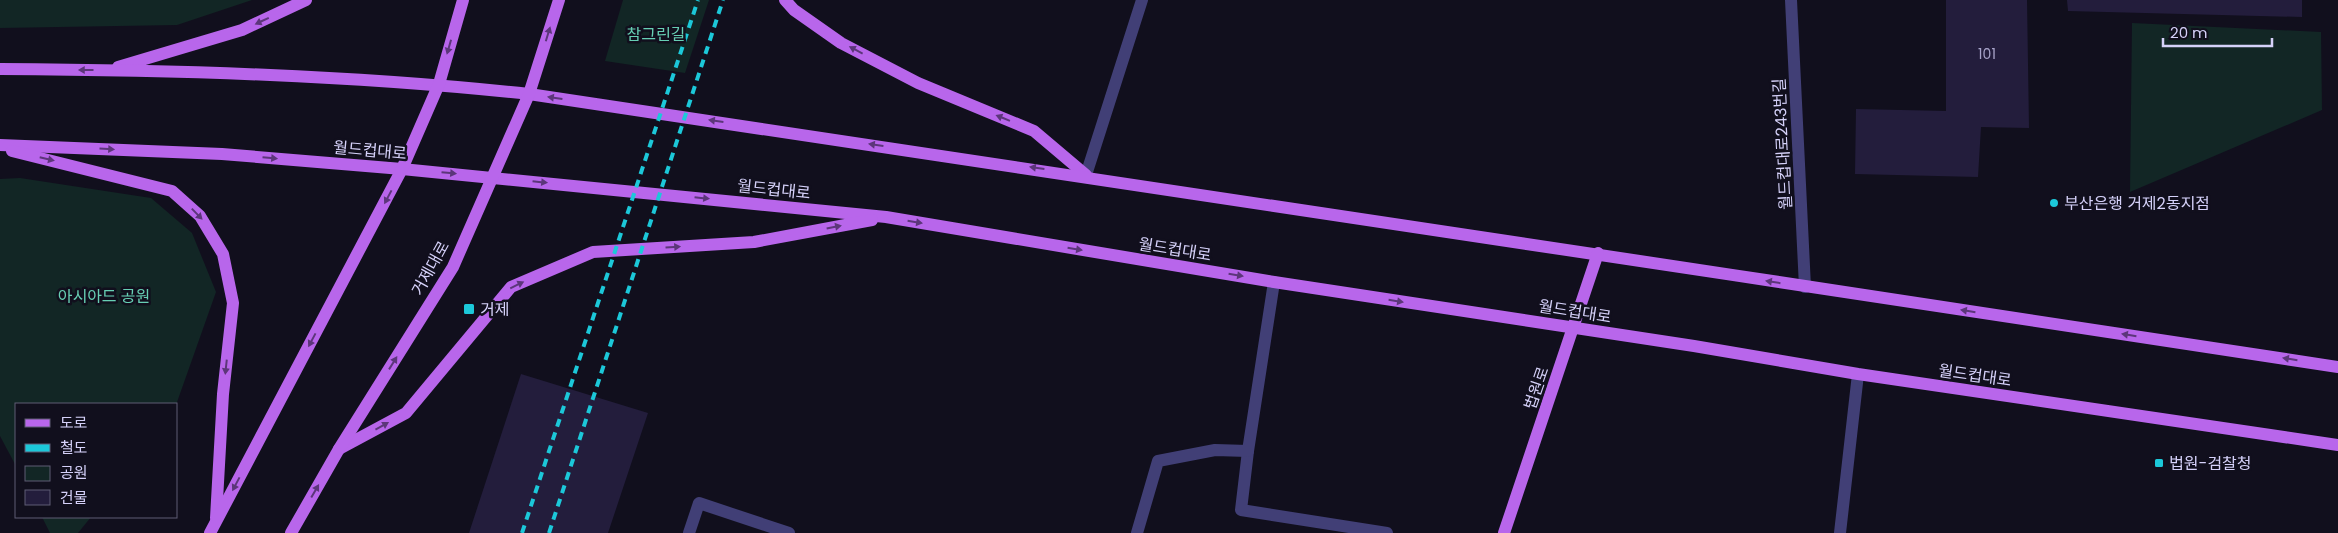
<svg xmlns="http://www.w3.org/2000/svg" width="2338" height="533" viewBox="0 0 2338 533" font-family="Poppins,'Noto Sans KR',sans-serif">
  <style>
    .green { fill: #122625 }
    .building { fill: #231d3c }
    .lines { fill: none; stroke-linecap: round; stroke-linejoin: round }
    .minor { stroke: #413f76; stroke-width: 12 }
    .major { stroke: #b866eb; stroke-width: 12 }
    .rail { stroke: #1cc8d9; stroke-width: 4; stroke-dasharray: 8 6; stroke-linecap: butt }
    .oneway { fill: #5c367a }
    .poi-dot { fill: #1cc8d9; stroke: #110f1d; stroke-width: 2 }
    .labels { text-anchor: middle; stroke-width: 5; stroke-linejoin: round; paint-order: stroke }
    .number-label { font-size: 14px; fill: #a8a4ca }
    .park-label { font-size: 16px; fill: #67cfb4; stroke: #110f1d }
    .street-label { font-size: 16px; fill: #d5d1f9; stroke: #110f1d }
    .poi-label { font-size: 16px; fill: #d5d1f9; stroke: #110f1d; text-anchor: start }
  </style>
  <rect width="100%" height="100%" fill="#110f1d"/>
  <!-- green -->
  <g class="green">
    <polygon points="0,0 252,0 177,25 0,28"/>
    <polygon points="623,0 709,0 685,73 605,61"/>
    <polygon points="2132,23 2321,32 2322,110 2130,192"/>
    <polygon points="20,178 151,198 192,233 216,292 176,405 16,404 16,466 0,436 0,179"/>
    <polygon points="42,517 91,517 78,533 50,533"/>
  </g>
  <!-- building -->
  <g class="building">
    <polygon points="1946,0 2027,0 2029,128 1981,127 1978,177 1855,174 1856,109 1946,111"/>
    <polygon points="2067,0 2302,0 2302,17 2068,11"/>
    <polygon points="521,374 648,413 608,533 469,533"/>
  </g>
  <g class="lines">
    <!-- minor -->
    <g class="minor">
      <polyline points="1791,0 1805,287"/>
      <polyline points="1086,175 1142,0"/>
      <polyline points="1248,451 1241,510 1387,533"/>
      <polyline points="689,533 699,503 789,533"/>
      <polyline points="1137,533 1158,461 1215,450 1248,451 1274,282"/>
      <polyline points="1840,533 1858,374"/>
    </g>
    <!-- major -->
    <g class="major">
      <polyline points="785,0 794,10 841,43 918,83 1034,131 1086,175"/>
      <polyline points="118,67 242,30 306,0"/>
      <path d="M0,69C177,70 353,75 529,94C1133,182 1735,276 2338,367"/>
      <polyline points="0,145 222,154 402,169 886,217 1274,282 1694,346 1858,374 2338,445"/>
      <polyline points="12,151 172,191 200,216 223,254 233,303 223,394 216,518"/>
      <polyline points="339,449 406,413 511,287 593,252 754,242 872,220"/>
      <polyline points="210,533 402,169 439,84 463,0"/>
      <polyline points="291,533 339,449 453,267 529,94 559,0"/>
      <polyline points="1504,533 1598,253"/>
    </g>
    <!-- rail -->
    <g class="rail">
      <polyline points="522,533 698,0"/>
      <polyline points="549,533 723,0"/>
    </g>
  </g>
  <!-- one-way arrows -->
  <defs><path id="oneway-solid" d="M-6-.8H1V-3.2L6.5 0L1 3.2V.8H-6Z" transform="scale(1.25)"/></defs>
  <g class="oneway">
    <use href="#oneway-solid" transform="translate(262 21) rotate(155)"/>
    <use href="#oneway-solid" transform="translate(548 34) rotate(-73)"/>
    <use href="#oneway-solid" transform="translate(449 47) rotate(106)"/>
    <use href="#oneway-solid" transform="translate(856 50) rotate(-152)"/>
    <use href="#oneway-solid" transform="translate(86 70) rotate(-180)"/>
    <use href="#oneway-solid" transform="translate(555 98) rotate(-172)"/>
    <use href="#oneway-solid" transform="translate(1003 118) rotate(-158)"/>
    <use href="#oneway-solid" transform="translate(716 121) rotate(-172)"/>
    <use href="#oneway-solid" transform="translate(876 145) rotate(-172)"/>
    <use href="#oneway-solid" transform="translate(107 149) rotate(3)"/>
    <use href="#oneway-solid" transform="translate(270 158) rotate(5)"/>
    <use href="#oneway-solid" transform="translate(47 159) rotate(13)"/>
    <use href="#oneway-solid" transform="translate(1037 168) rotate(-172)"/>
    <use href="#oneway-solid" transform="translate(449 173) rotate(5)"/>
    <use href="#oneway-solid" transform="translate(540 182) rotate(6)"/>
    <use href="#oneway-solid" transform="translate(388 197) rotate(118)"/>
    <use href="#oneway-solid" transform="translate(702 198) rotate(6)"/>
    <use href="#oneway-solid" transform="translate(197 214) rotate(46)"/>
    <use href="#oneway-solid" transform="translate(915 222) rotate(9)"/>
    <use href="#oneway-solid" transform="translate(834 227) rotate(-11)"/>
    <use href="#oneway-solid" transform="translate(673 247) rotate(-4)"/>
    <use href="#oneway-solid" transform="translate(1075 249) rotate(9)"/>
    <use href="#oneway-solid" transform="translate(1236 275) rotate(9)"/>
    <use href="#oneway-solid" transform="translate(1773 282) rotate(-171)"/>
    <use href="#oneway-solid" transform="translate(517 285) rotate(-26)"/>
    <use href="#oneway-solid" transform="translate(1396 301) rotate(9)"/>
    <use href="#oneway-solid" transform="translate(1968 311) rotate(-171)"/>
    <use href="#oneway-solid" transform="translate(2129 335) rotate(-171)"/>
    <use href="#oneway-solid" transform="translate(312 340) rotate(118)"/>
    <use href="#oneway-solid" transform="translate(2290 359) rotate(-171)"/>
    <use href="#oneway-solid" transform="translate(393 363) rotate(-58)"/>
    <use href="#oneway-solid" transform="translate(226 367) rotate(96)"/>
    <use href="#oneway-solid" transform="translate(382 426) rotate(-29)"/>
    <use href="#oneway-solid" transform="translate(236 484) rotate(118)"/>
    <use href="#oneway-solid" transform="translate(315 491) rotate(-60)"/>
  </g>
  <!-- markers -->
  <g class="poi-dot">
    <circle cx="2054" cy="203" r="5"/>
    <rect x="463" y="303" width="12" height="12" rx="2.5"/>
    <rect x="2154" y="458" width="10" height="10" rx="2.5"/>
  </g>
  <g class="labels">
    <!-- number labels -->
    <g class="number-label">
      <text x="1987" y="59">101</text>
    </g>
    <!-- park labels -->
    <g class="park-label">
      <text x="656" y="40">참그린길</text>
      <text x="104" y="302">아시아드 공원</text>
    </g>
    <!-- street labels -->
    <g class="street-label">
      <text transform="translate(1782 144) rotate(-93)" y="6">월드컵대로243번길</text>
      <text transform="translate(370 150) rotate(5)" y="6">월드컵대로</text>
      <text transform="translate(774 189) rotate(6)" y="6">월드컵대로</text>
      <text transform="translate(1175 249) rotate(9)" y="6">월드컵대로</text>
      <text transform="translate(430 268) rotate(-61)" y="6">거제대로</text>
      <text transform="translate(1575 311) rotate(9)" y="6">월드컵대로</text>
      <text transform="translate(1975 375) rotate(8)" y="6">월드컵대로</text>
      <text transform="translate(1536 388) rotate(-71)" y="6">법원로</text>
    </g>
    <!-- poi labels -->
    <g class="poi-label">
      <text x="2064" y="209">부산은행 거제2동지점</text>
      <text x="480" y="315">거제</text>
      <text x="2169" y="469">법원-검찰청</text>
    </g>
  </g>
  <!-- legend -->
  <rect x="15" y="403" width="162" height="115" fill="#110f1d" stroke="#5f5d75"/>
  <rect x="25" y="419" width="25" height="8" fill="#b866eb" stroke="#5f5d75"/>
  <text x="60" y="428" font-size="15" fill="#d5d1f9">도로</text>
  <rect x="25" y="444" width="25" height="8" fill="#1cc8d9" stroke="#5f5d75"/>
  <text x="60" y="453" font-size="15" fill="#d5d1f9">철도</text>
  <rect x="25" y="466" width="25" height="15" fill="#122625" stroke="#5f5d75"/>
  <text x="60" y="478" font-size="15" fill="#d5d1f9">공원</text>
  <rect x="25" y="490" width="25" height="15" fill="#231d3c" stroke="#5f5d75"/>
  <text x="60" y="503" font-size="15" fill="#d5d1f9">건물</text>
  <!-- scale -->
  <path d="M2163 38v8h109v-8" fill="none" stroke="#d5d1f9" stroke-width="2.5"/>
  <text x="2170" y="38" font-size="15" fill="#d5d1f9" stroke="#110f1d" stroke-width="4" paint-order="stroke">20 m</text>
</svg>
